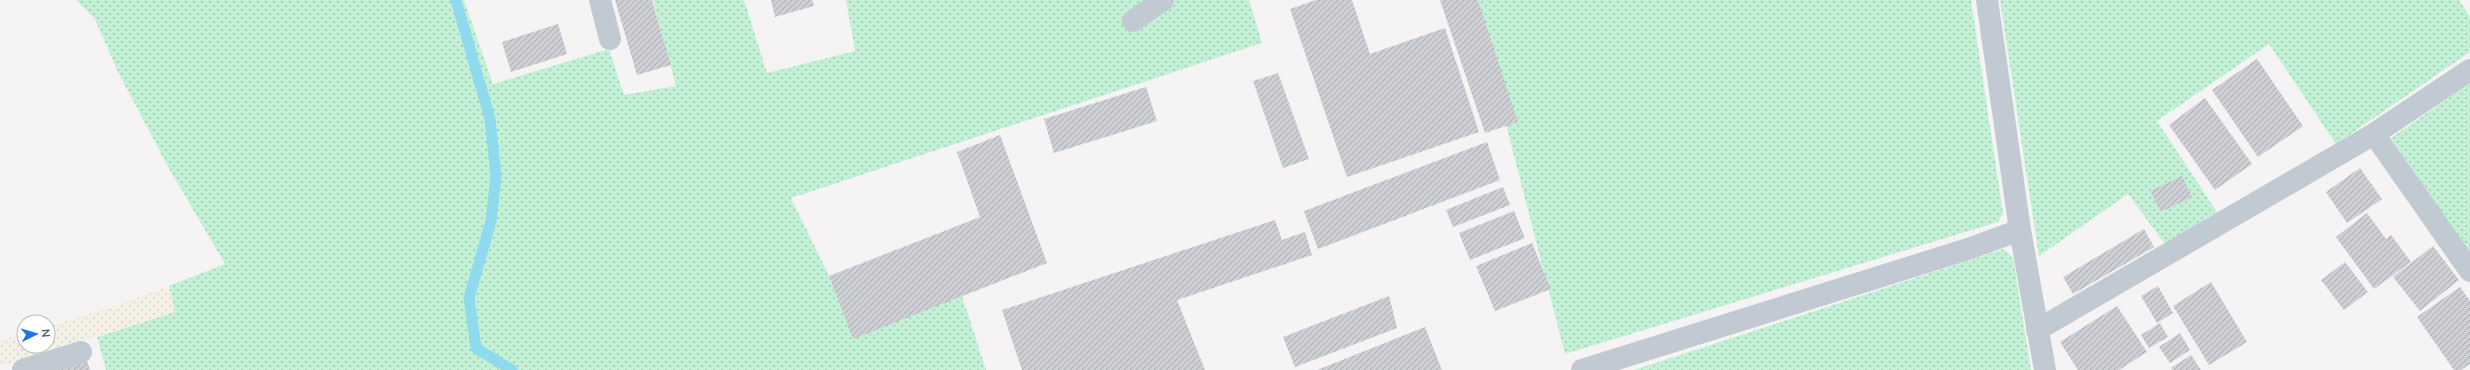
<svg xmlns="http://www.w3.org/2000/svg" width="2470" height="370" viewBox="0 0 2470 370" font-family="Lato,sans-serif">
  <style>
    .grass { fill: url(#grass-dots) }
    .sand { fill: url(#sand-dots) }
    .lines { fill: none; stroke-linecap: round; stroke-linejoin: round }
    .stream { stroke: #90daee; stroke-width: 11 }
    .building { fill: url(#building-hatch) }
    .minor { stroke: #c1cad2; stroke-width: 22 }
  </style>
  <defs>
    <pattern id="grass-dots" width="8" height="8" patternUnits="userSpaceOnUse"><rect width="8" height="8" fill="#c3f1d5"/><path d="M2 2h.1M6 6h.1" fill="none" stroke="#a0c6b0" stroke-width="1.8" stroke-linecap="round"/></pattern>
    <pattern id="sand-dots" width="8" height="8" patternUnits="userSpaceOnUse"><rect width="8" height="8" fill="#f5f0e5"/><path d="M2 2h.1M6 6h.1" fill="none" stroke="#d4d0c7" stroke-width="1.8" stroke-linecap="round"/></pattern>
    <pattern id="building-hatch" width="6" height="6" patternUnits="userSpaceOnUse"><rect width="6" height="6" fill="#cdcfd5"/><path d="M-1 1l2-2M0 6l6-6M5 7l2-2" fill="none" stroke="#a8abb0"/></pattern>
  </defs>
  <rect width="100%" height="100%" fill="#f5f3f3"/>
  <!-- grass -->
  <g class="grass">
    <polygon points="76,0 464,0 493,84 609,49 624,95 676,86 653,0 744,0 767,73 855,51 846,0 1249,0 1262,43 791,198 829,276 853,338 962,296 986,370 106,370 97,337 175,312 169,286 225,264 167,165 117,70 95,19"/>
    <polygon points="1474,0 1971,0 2003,214 1998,222 1565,354"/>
    <polygon points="2000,0 2459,0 2470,17 2470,52 2336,144 2269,44 2157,121 2217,212 2165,244 2128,194 2039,256"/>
    <polygon points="2470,83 2470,254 2391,138"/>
    <polygon points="2004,249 2013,258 2031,370 1634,370"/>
  </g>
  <!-- sand -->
  <polygon class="sand" points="169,286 175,312 0,366 0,341 24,334 24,346 48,346 48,327 119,305"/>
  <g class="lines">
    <!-- stream -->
    <polyline class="stream" points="456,0 490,119 496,176 491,221 469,298 476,348 512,370"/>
  </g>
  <!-- building -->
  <g class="building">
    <polygon points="615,0 652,0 671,65 637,75"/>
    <polygon points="771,0 812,0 814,6 775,17"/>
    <polygon points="1316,0 1352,0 1370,54 1445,28 1479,132 1347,177 1290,9"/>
    <polygon points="1440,0 1478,0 1518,122 1485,133"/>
    <polygon points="558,24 567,54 511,72 502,42"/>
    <polygon points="2257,59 2303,126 2258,157 2212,90"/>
    <polygon points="1278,73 1309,159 1283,168 1253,81"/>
    <polygon points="1146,87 1157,121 1054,153 1044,119"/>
    <polygon points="2205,98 2252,164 2215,190 2169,125"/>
    <polygon points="1000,135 1047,263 853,339 829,276 980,217 957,152"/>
    <polygon points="1487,142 1500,180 1318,249 1304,211"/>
    <polygon points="2360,168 2382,199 2347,223 2326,192"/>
    <polygon points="2182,176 2192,197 2161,212 2150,191"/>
    <polygon points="1503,187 1510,205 1453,227 1446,210"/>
    <polygon points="1514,211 1525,238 1470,260 1459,233"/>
    <polygon points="2367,213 2386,239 2391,235 2411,262 2374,289 2336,237"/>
    <polygon points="1275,220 1282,240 1305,232 1312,255 1177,300 1205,370 1022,370 1002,310"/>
    <polygon points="2144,229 2154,247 2073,294 2063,277"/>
    <polygon points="1532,243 1551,289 1495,311 1476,266"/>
    <polygon points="2433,246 2459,280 2420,311 2393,277"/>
    <polygon points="2345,262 2368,292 2344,310 2321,280"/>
    <polygon points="2211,282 2247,342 2209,365 2173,306"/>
    <polygon points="2158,286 2173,313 2157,323 2141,296"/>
    <polygon points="2460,287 2470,301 2470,364 2461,370 2454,370 2417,317"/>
    <polygon points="1389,296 1397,328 1295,367 1283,337"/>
    <polygon points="2117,306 2147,352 2119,370 2078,370 2060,342"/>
    <polygon points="2160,323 2168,337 2149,348 2141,335"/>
    <polygon points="1425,327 1442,370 1317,370"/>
    <polygon points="2180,333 2190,350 2170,363 2159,347"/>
    <polygon points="85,355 90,370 52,370"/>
    <polygon points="2191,355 2201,370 2173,370 2171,368"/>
  </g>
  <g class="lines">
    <!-- minor -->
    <g class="minor">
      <polyline points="600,0 610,39"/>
      <polyline points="1987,0 2020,230 2045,370"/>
      <polyline points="1133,21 1163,0"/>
      <polyline points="2374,134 2470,271"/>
      <polyline points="2037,330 2374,134 2470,70"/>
      <polyline points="23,370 81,352"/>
      <polyline points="1582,370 1968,249 2020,230"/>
    </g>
  </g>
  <!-- north arrow -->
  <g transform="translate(36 334) rotate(85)"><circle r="19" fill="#ffffff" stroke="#b7bbc0"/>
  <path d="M0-3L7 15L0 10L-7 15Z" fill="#1a73e8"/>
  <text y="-6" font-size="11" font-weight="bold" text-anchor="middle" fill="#4a5661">N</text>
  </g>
</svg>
